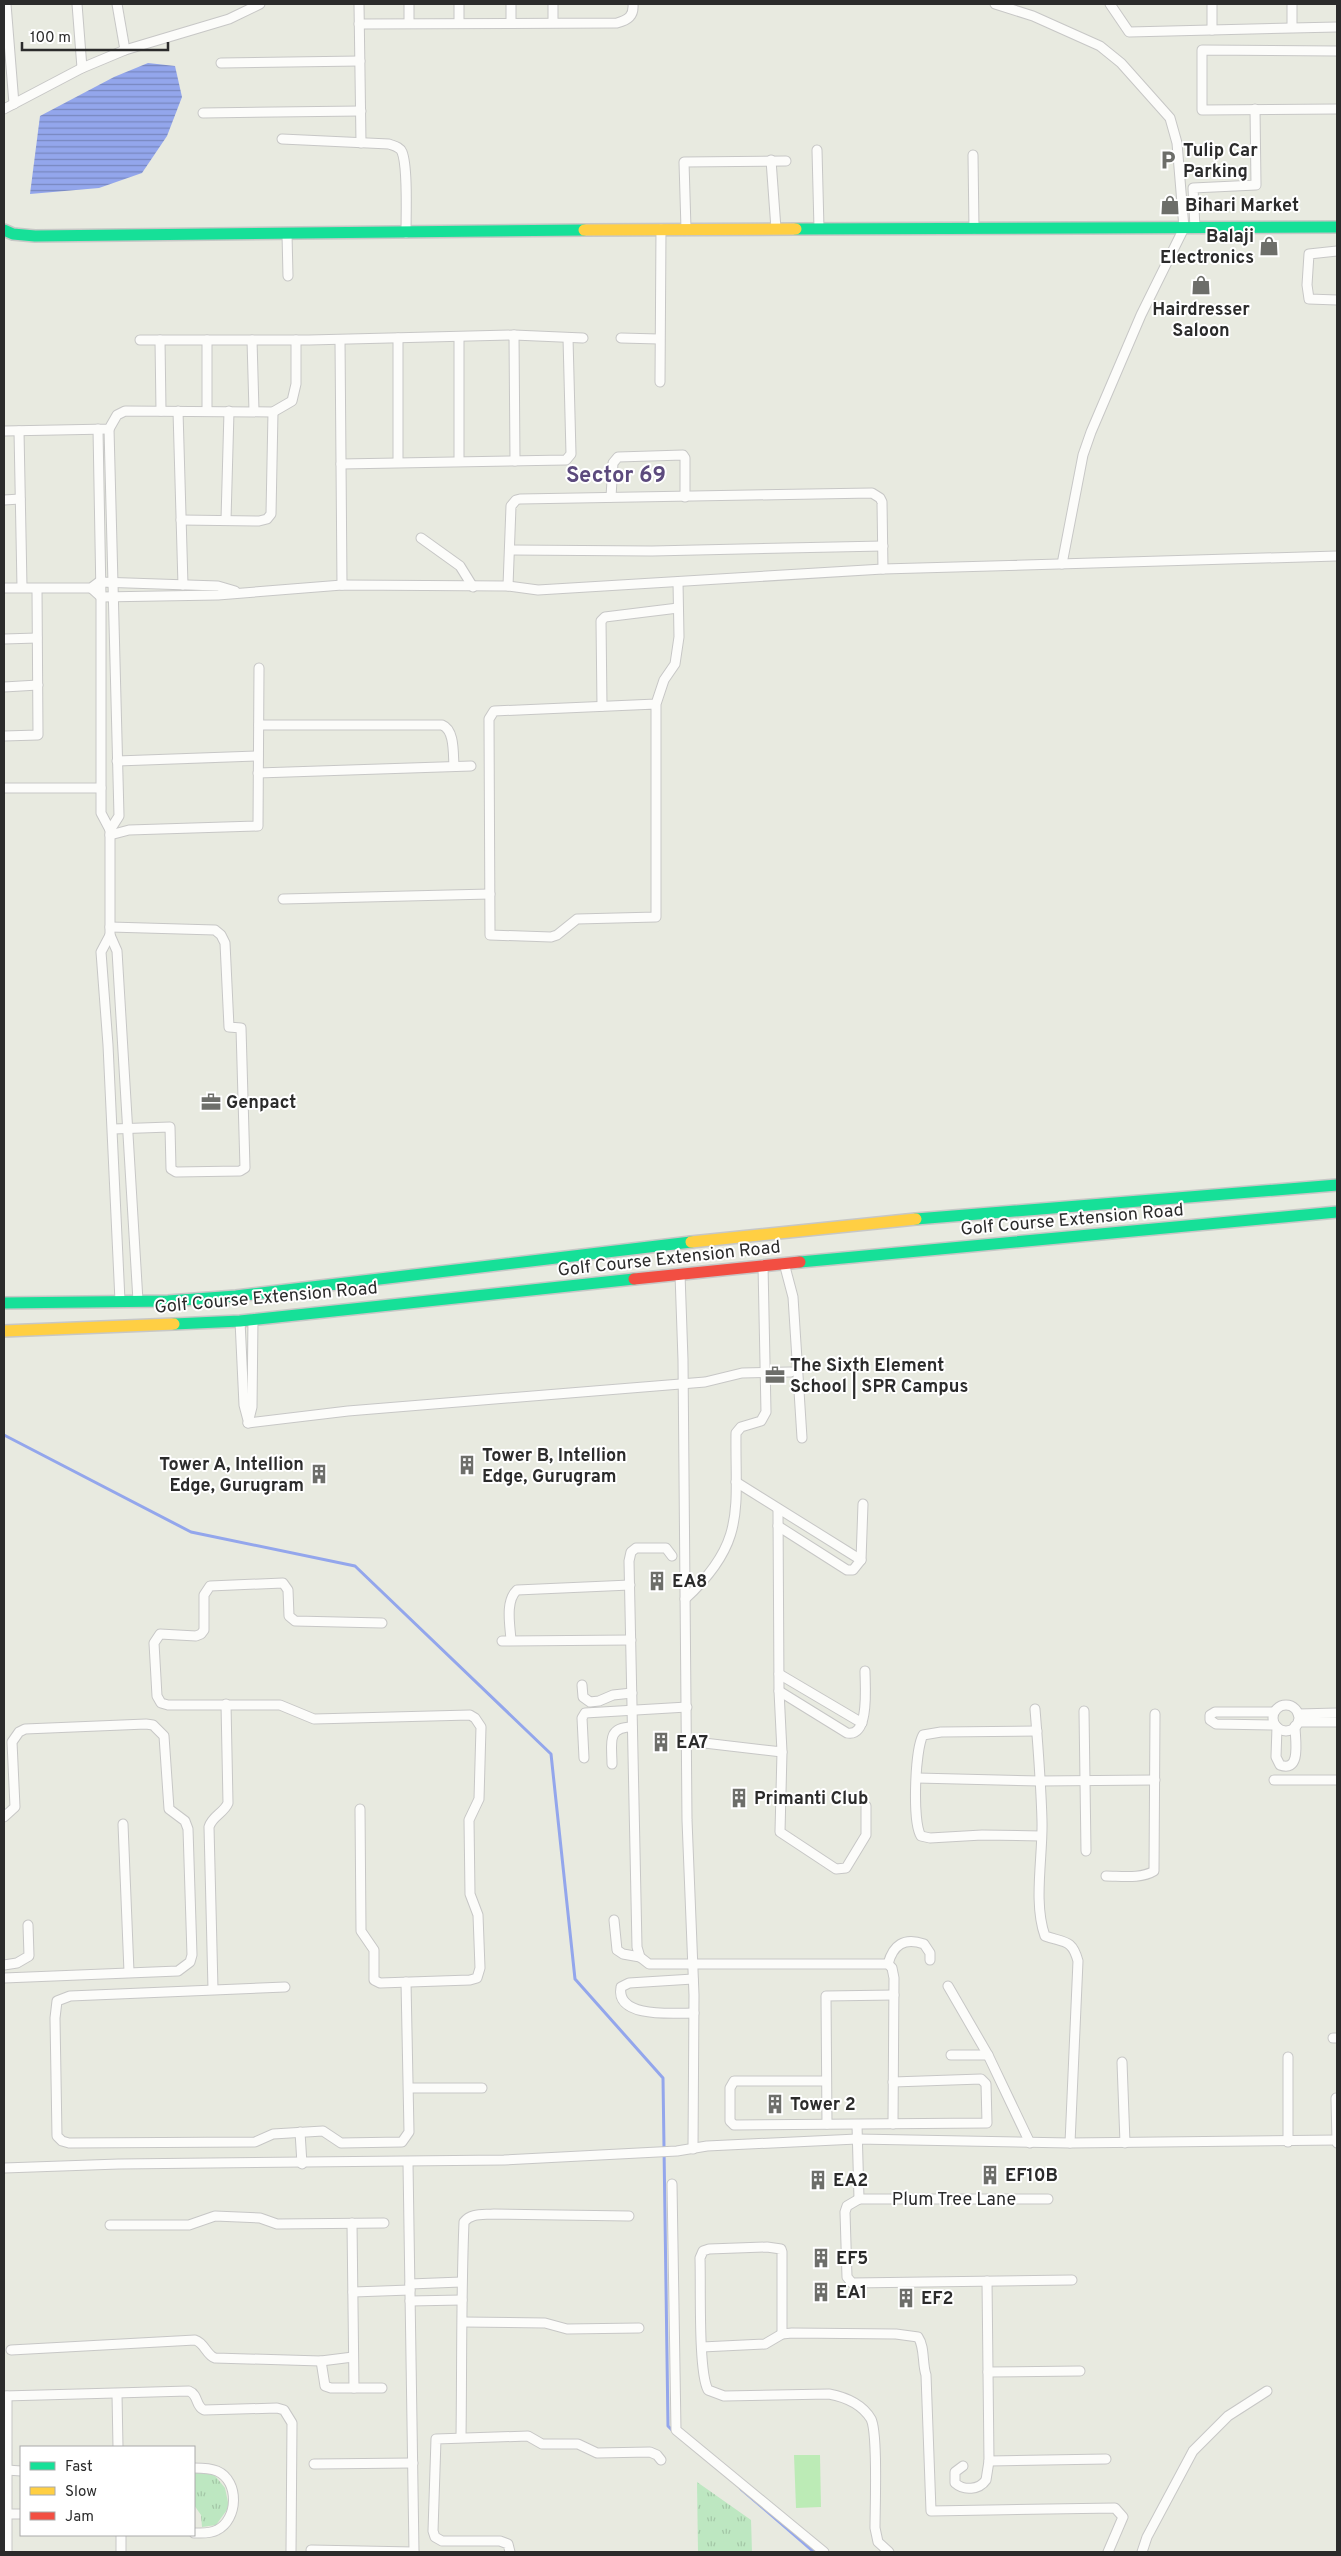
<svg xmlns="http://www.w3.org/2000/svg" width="1341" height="2556" viewBox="0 0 1341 2556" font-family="Overpass,sans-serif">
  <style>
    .park { fill: url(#park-tufts) }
    .pitch { fill: #bcebb6 }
    .water { fill: url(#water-rules) }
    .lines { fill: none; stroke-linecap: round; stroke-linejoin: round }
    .stream { stroke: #93a6ec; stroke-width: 3 }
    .street-casing { stroke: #c7c7c6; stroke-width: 11 }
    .fast-casing { stroke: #c7c7c6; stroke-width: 14 }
    .slow-casing { stroke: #c7c7c6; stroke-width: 14 }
    .jam-casing { stroke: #c7c7c6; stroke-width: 14 }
    .street { stroke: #fcfcfa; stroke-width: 9 }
    .fast { stroke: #16e098; stroke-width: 11 }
    .slow { stroke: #ffcf43; stroke-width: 11 }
    .jam { stroke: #f24e42; stroke-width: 11 }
    .labels { text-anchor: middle; stroke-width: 4; stroke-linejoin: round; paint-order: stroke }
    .poi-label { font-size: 18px; font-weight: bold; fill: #2b2b2b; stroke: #fff; text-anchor: start }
    .street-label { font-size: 18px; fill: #2b2b2b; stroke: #fff }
    .district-label { font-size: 22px; font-weight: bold; fill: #5c4a7d; stroke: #fff }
  </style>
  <defs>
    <pattern id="park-tufts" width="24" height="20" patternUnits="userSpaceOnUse" patternTransform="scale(1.25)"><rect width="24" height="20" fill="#bde7c1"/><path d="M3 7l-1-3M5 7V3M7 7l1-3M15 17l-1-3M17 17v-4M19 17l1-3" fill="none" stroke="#a3c6a6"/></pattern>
    <pattern id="water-rules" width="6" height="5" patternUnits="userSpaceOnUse" patternTransform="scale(1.25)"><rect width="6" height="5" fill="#93a6ec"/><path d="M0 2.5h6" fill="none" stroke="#7887bf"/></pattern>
  </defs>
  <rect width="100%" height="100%" fill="#e8eae0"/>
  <!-- park -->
  <g class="park">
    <polygon points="194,2472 212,2472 225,2488 229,2507 216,2525 202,2527 201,2515 194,2505"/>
    <polygon points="697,2482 751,2520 752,2552 698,2552"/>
  </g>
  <!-- pitch -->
  <polygon class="pitch" points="794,2455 820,2455 821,2507 796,2508"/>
  <!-- water -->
  <polygon class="water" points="148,63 175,66 182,97 167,136 142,173 99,188 30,194 40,116 114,77"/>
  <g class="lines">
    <!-- stream -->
    <g class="stream">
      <polyline points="4,1435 191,1532 355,1566 551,1754 575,1979 663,2078 668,2426 673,2431"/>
      <polyline points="741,2489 814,2552"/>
    </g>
    <defs>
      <g id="street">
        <polyline points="6,4 14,104"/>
        <polyline points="77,4 82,68"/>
        <polyline points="117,4 125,50"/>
        <polyline points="359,4 361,143"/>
        <polyline points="409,4 409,23"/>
        <polyline points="459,4 459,23"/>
        <polyline points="511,4 511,22"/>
        <polyline points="995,4 1033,16 1100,46 1121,63 1170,118 1177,143 1184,228 1141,315 1091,432 1083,455 1062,564"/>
        <polyline points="1110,4 1129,32 1337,27"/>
        <polyline points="1212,4 1212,30"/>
        <polyline points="1292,4 1292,27"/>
        <polyline points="553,21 553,4"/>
        <path d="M359,24L617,23C628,20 634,16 633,4"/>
        <polyline points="1337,51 1202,50 1202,110 1337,109"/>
        <polyline points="221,63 360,61"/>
        <polyline points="4,109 82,68 125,50 229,19 260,4"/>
        <polyline points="203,113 361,111"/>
        <path d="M282,139L389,144C394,146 400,147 402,152C408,167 406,214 406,233"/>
        <polyline points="817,150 819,229"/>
        <polyline points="973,155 974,229"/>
        <polyline points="771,160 776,229"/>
        <polyline points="1195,228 1193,188 1256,185 1255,109"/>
        <polyline points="686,229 684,162 786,161"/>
        <polyline points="287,234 288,276"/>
        <polyline points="1337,251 1309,254 1307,285 1309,299 1337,300"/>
        <polyline points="514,335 515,461"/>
        <polyline points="459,337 459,461"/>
        <polyline points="398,338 398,462"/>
        <polyline points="621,338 659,339"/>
        <polyline points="140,340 309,340 514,335 583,338"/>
        <polyline points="160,340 161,411"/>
        <polyline points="207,340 207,411"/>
        <polyline points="252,340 254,411"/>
        <polyline points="340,340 342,585"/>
        <polyline points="660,382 661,229"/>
        <polyline points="178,411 183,585"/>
        <polyline points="98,429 101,597 101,813 110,830 110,935 117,951 138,1301"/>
        <polyline points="109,429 119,816 110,830"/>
        <polyline points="4,431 109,429 117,415 125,411 273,412 292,401 296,384 296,340"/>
        <polyline points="19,431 22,587"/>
        <polyline points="341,464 566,460 571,454 568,338"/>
        <polyline points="611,497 613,463 618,457 683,455 685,458 685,497"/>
        <polyline points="4,500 20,499"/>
        <polyline points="181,520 259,521 267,519 271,514 273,412"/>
        <polyline points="226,520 229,411"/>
        <polyline points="421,538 460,566 473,587"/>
        <polyline points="511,550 652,551 883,546"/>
        <polyline points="508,586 511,506 516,500 520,499 872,493 880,498 882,502 883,569"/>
        <polyline points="4,588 91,588 99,582 218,586 235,591"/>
        <polyline points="91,588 101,597 218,595 342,585 508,586 538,590 883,569 1337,556"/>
        <polyline points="4,639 37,638"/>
        <polyline points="4,687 38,685"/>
        <polyline points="656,704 494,711 489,719 490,935 551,937 557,935 577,919 656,917 656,704 664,680 675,664 679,637 678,582"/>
        <polyline points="602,706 601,621 605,617 678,608"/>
        <path d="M259,725H442C455,730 453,754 454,766"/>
        <polyline points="4,736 38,735 37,589"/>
        <polyline points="117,761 258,756"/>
        <polyline points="258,773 471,766"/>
        <polyline points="4,788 101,788"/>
        <polyline points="110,835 129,830 258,826 259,668"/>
        <polyline points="283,899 490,894"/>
        <polyline points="110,927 215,930 221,935 225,943 229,1027 241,1028 245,1168 240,1171 176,1172 171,1169 170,1127 113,1129"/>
        <polyline points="110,935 101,952 108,1045 120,1301"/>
        <polyline points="784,1263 793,1297 802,1438"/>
        <polyline points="680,1274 683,1360 687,1820 694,1995 693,2149"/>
        <polyline points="240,1321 244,1405 248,1420"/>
        <polyline points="248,1423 348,1411 705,1382 742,1373 791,1372"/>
        <polyline points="248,1423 252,1407 253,1319"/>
        <polyline points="736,1482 861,1560"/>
        <polyline points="778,1526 847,1570 853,1570 861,1560 863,1504"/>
        <polyline points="672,1556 666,1548 636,1548 631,1552 629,1561 637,1947 640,1957 649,1964 888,1964 892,1968 894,1978 893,2124"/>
        <path d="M685,1599C747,1542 735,1509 736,1433L741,1427L761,1421L766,1412L763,1265"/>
        <path d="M511,1640C510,1625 505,1601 517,1590L630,1585"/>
        <polyline points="502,1641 631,1640"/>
        <polyline points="779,1674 862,1723"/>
        <polyline points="582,1685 583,1697 590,1702 599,1701 613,1695 632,1693"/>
        <path d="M779,1691L847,1733C870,1738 865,1685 865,1671"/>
        <circle cx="1286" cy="1718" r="13"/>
        <path d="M1035,1709C1038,1746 1041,1783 1042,1821C1043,1856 1033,1903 1045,1936C1065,1943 1072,1939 1078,1961L1070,2143"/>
        <polyline points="1084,1711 1086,1851"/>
        <polyline points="1274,1712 1215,1712 1210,1715 1210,1720 1216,1724 1275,1725"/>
        <polyline points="1298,1714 1337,1713"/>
        <polyline points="1298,1722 1337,1722"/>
        <path d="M1277,1727L1276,1757L1280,1765C1302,1773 1295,1739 1295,1726"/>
        <path d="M1037,1731L941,1732L923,1735C915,1750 912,1822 921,1836L930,1838L982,1835L1041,1836"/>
        <polyline points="687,1741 782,1752 779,1691 778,1510"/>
        <polyline points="782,1752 780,1832 836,1869 846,1868 866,1835 866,1806"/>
        <polyline points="584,1758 582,1718 585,1713 687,1707"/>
        <path d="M612,1764C612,1744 606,1727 632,1727"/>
        <polyline points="917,1778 1040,1781 1155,1780"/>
        <polyline points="1274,1780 1337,1780"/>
        <polyline points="360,1809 361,1931 374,1950 374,1980 380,1983 470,1980 477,1978 480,1968 478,1915 470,1894 469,1820 479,1799 481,1727 475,1718 470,1715 314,1719 280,1705 168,1705 161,1703 157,1696 154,1643 160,1634 196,1636 201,1634 204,1630 204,1595 210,1586 283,1583 288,1590 289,1616 295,1621 382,1623"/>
        <polyline points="4,1817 15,1807 12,1742 19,1732 25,1729 146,1724 153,1725 164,1736 169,1809 185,1821 188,1829 192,1955 190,1962 178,1971 4,1978"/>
        <polyline points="123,1824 129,1972"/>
        <path d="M1106,1876C1121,1876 1141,1879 1154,1871L1155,1714"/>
        <polyline points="614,1920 617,1950 623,1954 640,1957"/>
        <path d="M888,1964C893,1945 904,1937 924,1944L930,1953V1960"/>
        <polyline points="4,1965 17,1963 29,1956 28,1925"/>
        <path d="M693,1979L629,1983L621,1987C615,2019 675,2013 694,2013"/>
        <polyline points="948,1986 988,2055 1030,2143"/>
        <polyline points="285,1987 70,1996 57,2001 55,2018 57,2136 62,2141 69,2143 255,2142 273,2134 323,2131 341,2143 402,2142 409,2132 406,1982"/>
        <path d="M213,1989L209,1827C212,1816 224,1813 228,1803L226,1704"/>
        <polyline points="1333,2038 1337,2038"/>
        <polyline points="951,2055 988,2055"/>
        <polyline points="1288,2057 1288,2142"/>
        <polyline points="1122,2062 1125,2143"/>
        <polyline points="826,2081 734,2081 730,2088 730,2121 734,2125 987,2123 986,2084 981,2079 893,2082"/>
        <polyline points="409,2088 482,2088"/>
        <polyline points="1336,2098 1337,2143"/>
        <polyline points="827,2124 826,1996 894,1995"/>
        <polyline points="857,2125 859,2199 1048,2199"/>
        <polyline points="300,2132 302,2164"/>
        <polyline points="408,2163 414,2552"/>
        <polyline points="4,2168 119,2164 504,2160 677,2151 707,2146 857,2139 1070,2143 1337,2140"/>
        <polyline points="672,2184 676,2430 824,2552"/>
        <polyline points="859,2199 847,2206 845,2212 847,2277 852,2283 1072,2280"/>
        <polyline points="352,2223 354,2388"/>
        <polyline points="110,2225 189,2225 215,2216 260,2218 277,2224 384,2223"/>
        <polyline points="987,2281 989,2461 1106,2459"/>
        <polyline points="410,2284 461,2282"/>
        <polyline points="353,2292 410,2290"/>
        <polyline points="410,2301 462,2300"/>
        <polyline points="463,2322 545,2323 567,2329 639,2328"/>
        <path d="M782,2334V2252L781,2249L767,2247L709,2249L703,2251L700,2258C701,2285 698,2371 708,2390L724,2396L829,2394C845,2397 862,2404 871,2419C878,2433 875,2507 875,2528L878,2542L889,2552"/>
        <path d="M702,2347L765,2344L782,2334L792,2333L896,2334L918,2337C925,2347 922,2363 926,2375L931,2511L1115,2508L1123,2517L1108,2552"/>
        <path d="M11,2350L195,2340C205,2343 206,2355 215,2358L321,2361L353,2357"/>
        <polyline points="321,2361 325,2386 331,2388 382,2388"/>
        <polyline points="988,2372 1080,2371"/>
        <polyline points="117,2395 118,2447"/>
        <path d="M4,2396L189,2391C199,2395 195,2406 204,2410L277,2408L284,2410L292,2423L291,2552"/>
        <path d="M461,2437C462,2366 461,2294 464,2222C471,2213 482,2215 494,2214L629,2216"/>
        <polyline points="314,2464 413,2463"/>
        <path d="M963,2466L955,2472V2483C964,2491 979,2490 986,2480L989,2461"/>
        <path d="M194,2468C202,2468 210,2468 217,2471C240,2481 238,2520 217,2530C210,2534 202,2533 194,2533"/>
        <polyline points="7,2470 21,2471"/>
        <polyline points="6,2514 21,2514"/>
        <polyline points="121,2535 121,2552"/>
        <polyline points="311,2550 414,2552"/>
        <polyline points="7,2552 7,2396"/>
        <polyline points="510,2552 508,2544 500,2541 442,2541 435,2537 433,2531 436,2439 528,2436 542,2444 578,2444 597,2453 650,2452 657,2455 661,2460"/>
        <polyline points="1142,2552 1147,2537 1193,2451 1228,2416 1267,2391"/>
      </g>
      <g id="fast">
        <polyline points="796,229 1337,227"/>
        <polyline points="4,230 13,234 35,236 584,230"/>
        <polyline points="916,1219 1337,1185"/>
        <polyline points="800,1262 1337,1212"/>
        <polyline points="4,1303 168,1301 236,1296 691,1242"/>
        <polyline points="174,1324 240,1321 634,1279"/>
      </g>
      <g id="slow">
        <polyline points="584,230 796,229"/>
        <polyline points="691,1242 916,1219"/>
        <polyline points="4,1331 174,1324"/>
      </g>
      <polyline id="jam" points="634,1279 800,1262"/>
    </defs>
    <!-- street casing -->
    <use href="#street" class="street-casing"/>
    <!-- fast casing -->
    <use href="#fast" class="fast-casing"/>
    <!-- slow casing -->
    <use href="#slow" class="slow-casing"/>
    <!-- jam casing -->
    <use href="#jam" class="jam-casing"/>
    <!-- street -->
    <use href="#street" class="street"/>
    <!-- fast -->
    <use href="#fast" class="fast"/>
    <!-- slow -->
    <use href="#slow" class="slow"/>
    <!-- jam -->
    <use href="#jam" class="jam"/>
  </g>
  <!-- icons -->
  <defs>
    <symbol id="parking-bare" viewBox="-9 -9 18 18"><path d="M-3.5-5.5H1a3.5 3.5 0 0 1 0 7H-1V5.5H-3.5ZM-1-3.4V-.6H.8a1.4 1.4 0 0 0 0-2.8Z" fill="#6d6e6a" stroke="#fff" stroke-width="2.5" paint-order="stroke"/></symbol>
    <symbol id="shop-bare" viewBox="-9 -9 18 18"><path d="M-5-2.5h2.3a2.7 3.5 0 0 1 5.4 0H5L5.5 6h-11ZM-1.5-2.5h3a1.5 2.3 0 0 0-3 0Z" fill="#6d6e6a" stroke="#fff" stroke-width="2.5" paint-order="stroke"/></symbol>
    <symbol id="office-bare" viewBox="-9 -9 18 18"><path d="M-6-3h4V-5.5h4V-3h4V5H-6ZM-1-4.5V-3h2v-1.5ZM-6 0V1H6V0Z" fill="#6d6e6a" stroke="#fff" stroke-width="2.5" paint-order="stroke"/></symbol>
    <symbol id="building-bare" viewBox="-9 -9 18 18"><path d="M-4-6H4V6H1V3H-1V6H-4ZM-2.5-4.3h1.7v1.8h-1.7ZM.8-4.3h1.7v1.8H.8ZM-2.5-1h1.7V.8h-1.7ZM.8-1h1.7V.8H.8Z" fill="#6d6e6a" stroke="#fff" stroke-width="2.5" paint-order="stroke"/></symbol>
  </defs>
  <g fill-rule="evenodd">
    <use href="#parking-bare" x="1154" y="146" width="28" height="28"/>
    <use href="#shop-bare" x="1156" y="191" width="28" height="28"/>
    <use href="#shop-bare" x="1255" y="232" width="28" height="28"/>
    <use href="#shop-bare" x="1187" y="271" width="28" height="28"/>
    <use href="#office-bare" x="197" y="1088" width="28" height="28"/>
    <use href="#office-bare" x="761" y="1361" width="28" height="28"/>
    <use href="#building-bare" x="453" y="1451" width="28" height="28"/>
    <use href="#building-bare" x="305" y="1460" width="28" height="28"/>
    <use href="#building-bare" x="643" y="1567" width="28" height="28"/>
    <use href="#building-bare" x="647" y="1728" width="28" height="28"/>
    <use href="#building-bare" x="725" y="1784" width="28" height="28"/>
    <use href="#building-bare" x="761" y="2090" width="28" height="28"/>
    <use href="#building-bare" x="976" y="2161" width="28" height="28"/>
    <use href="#building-bare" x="804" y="2166" width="28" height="28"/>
    <use href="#building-bare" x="807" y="2244" width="28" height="28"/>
    <use href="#building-bare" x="807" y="2278" width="28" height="28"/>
    <use href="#building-bare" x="892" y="2284" width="28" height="28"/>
  </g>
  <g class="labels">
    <!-- poi labels -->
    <g class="poi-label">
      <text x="1183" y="156">Tulip Car<tspan x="1183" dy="21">Parking</tspan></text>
      <text x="1185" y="211">Bihari Market</text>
      <text x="1254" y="242" text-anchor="end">Balaji<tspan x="1254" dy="21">Electronics</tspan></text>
      <text x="1201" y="315" text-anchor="middle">Hairdresser<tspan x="1201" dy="21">Saloon</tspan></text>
      <text x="226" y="1108">Genpact</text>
      <text x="790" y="1371">The Sixth Element<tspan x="790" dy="21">School | SPR Campus</tspan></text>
      <text x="482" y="1461">Tower B, Intellion<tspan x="482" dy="21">Edge, Gurugram</tspan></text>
      <text x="304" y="1470" text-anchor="end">Tower A, Intellion<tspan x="304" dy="21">Edge, Gurugram</tspan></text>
      <text x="672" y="1587">EA8</text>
      <text x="676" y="1748">EA7</text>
      <text x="754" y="1804">Primanti Club</text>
      <text x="790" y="2110">Tower 2</text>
      <text x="1005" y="2181">EF10B</text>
      <text x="833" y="2186">EA2</text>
      <text x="836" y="2264">EF5</text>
      <text x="836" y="2298">EA1</text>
      <text x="921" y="2304">EF2</text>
    </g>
    <!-- street labels -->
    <g class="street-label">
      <text transform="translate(1072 1219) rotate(-5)" y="6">Golf Course Extension Road</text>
      <text transform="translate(669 1258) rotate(-6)" y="6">Golf Course Extension Road</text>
      <text transform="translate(266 1297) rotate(-5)" y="6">Golf Course Extension Road</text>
      <text x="954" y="2205">Plum Tree Lane</text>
    </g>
    <!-- district labels -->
    <g class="district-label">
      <text x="616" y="482">Sector 69</text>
    </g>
  </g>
  <!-- border -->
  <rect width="1341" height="2556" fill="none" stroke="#2b2b2b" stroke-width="10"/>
  <!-- legend -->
  <rect x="20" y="2446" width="175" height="90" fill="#ffffff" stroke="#aaaaaa"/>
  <rect x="30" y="2462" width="25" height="8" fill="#16e098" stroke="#aaaaaa"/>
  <text x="65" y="2471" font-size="15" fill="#2b2b2b">Fast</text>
  <rect x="30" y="2487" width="25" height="8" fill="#ffcf43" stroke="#aaaaaa"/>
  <text x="65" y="2496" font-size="15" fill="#2b2b2b">Slow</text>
  <rect x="30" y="2512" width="25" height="8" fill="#f24e42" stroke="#aaaaaa"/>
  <text x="65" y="2521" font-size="15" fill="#2b2b2b">Jam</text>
  <!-- scale -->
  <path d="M22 42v8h146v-8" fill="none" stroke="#2b2b2b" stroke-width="2.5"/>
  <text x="30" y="42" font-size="15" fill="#2b2b2b" stroke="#ffffff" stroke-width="4" paint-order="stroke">100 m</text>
</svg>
